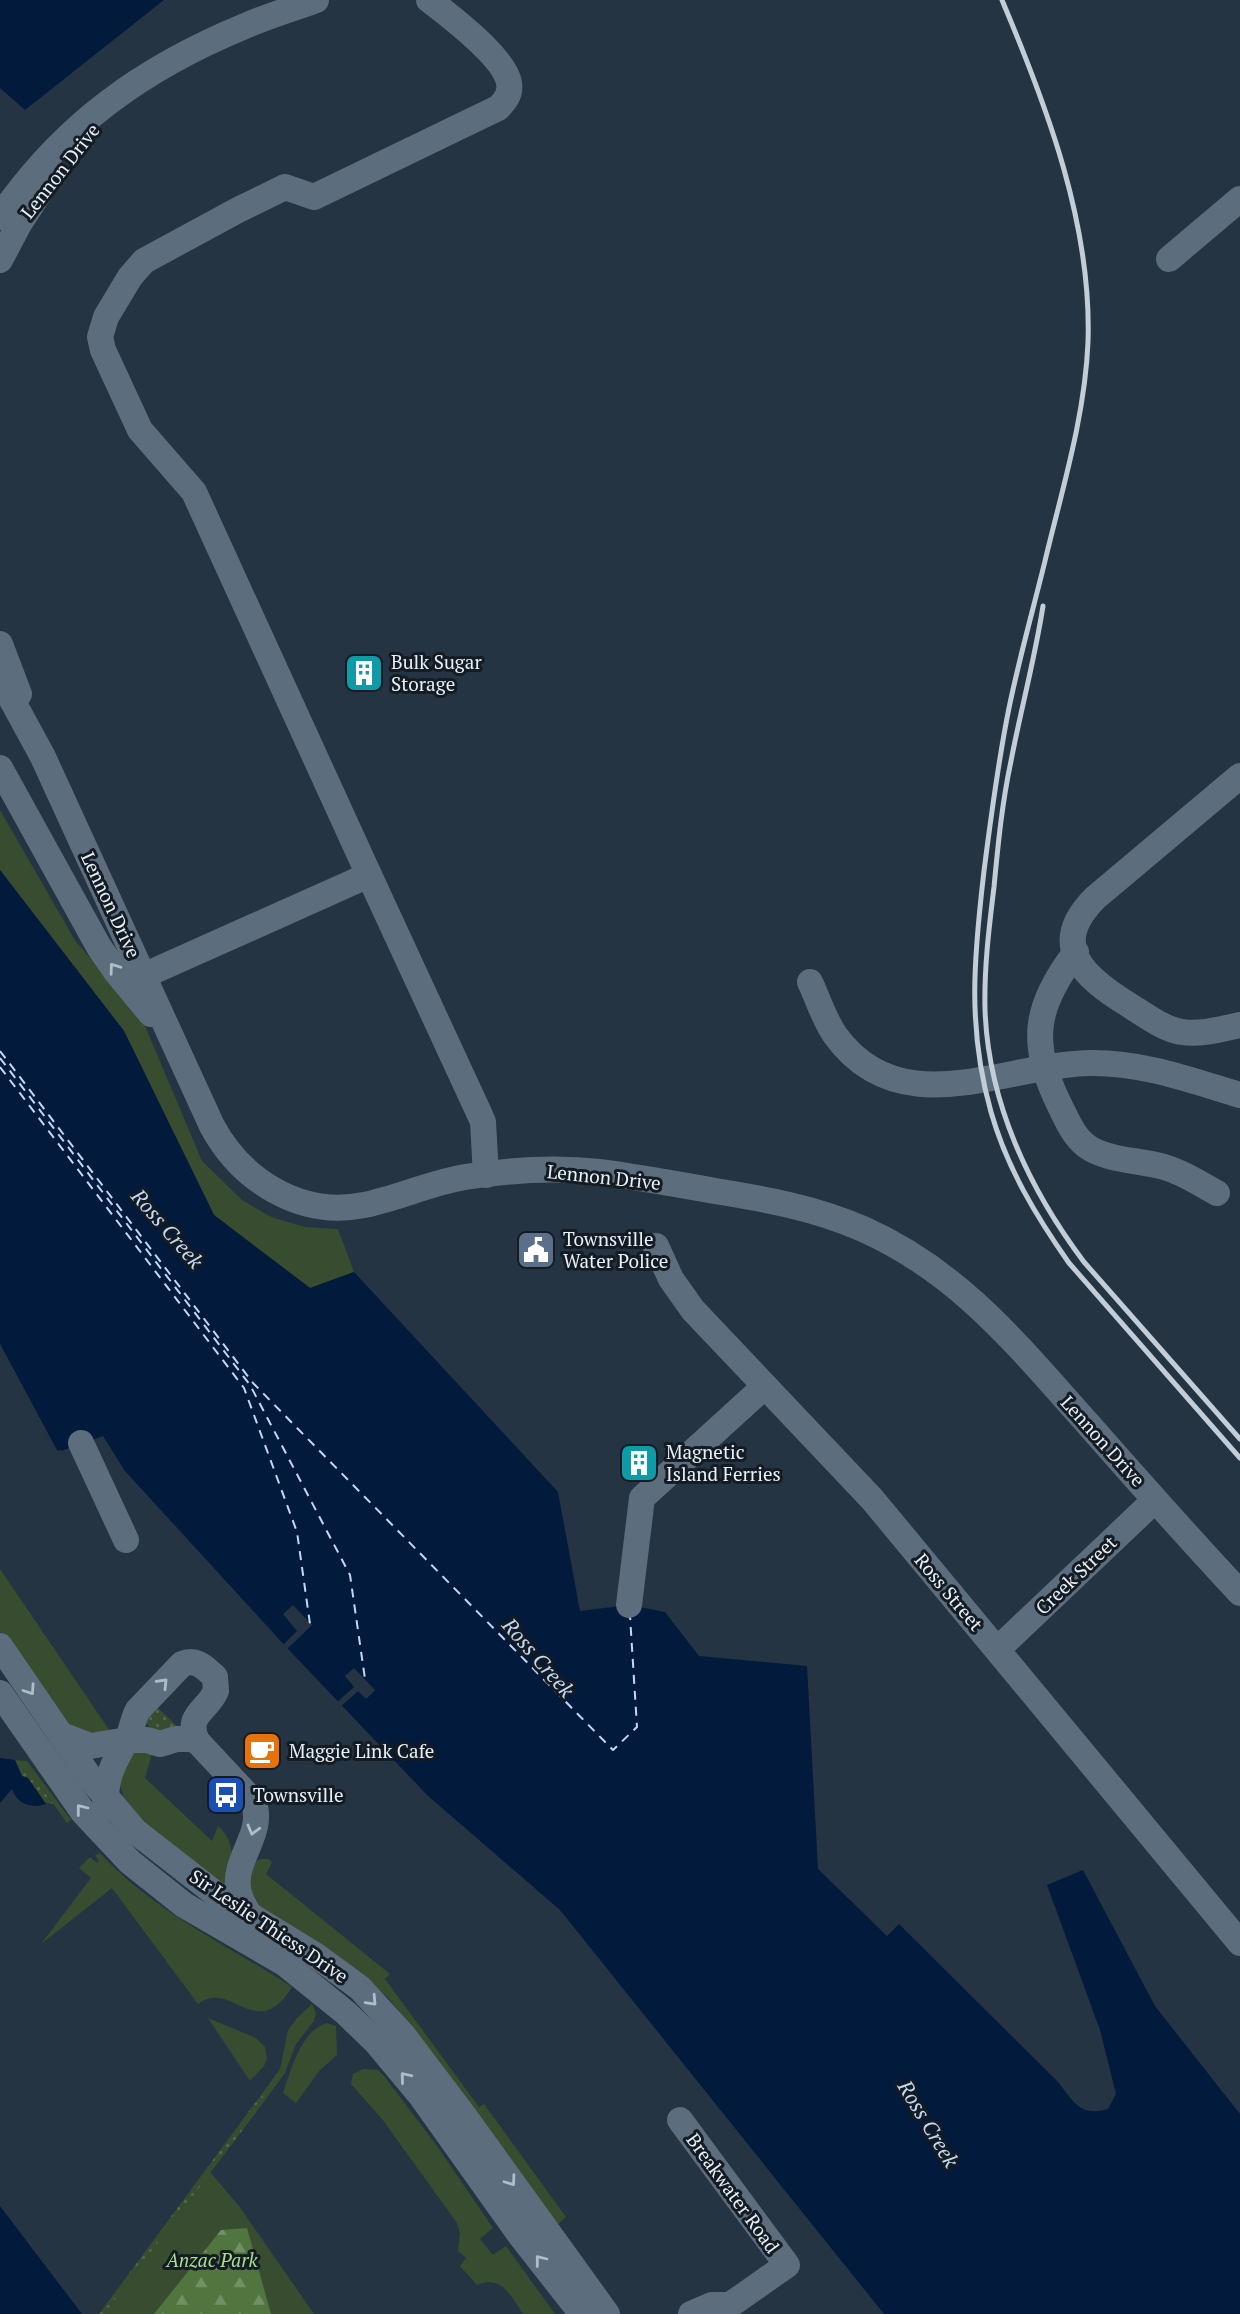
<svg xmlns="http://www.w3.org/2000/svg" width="1240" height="2314" viewBox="0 0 1240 2314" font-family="'PT Serif',serif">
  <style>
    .green { fill: #384c2f }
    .forest { fill: url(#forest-firs) }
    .garden { fill: url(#garden-dots) }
    .water { fill: #021a3b }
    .pier { fill: #253443 }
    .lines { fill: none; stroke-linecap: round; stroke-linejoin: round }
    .ferry { stroke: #c2d8f6; stroke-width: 2; stroke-dasharray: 9 7; stroke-linecap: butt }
    .minor { stroke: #5c6e7e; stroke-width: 26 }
    .rail { stroke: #c2cdd8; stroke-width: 5 }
    .oneway { stroke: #afbdc9 }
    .labels { text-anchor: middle; stroke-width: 6; stroke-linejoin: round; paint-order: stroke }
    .street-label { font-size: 19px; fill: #e7f1fb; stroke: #141b22 }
    .poi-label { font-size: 19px; fill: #e7f1fb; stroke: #141b22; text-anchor: start }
    .park-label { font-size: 19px; font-style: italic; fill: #a8df90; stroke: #141b22 }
    .water-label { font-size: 21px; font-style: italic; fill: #c2d8f6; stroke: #141b22 }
  </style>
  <defs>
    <pattern id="forest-firs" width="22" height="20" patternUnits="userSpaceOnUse" patternTransform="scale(1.75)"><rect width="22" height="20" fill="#50753f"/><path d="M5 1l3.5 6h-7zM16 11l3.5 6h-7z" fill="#729065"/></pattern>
    <pattern id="garden-dots" width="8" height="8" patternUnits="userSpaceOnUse" patternTransform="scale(1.75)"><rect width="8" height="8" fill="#384c2f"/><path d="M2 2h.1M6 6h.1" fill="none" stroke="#55664e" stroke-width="1.8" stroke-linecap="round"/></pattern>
  </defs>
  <rect width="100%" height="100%" fill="#253443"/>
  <!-- green -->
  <g class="green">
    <polygon points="0,810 76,942 140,1014 202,1161 242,1200 271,1217 305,1227 338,1229 354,1272 310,1288 214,1215 124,1031 0,870"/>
    <polygon points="0,1569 112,1734 68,1731 0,1631"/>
    <path d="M130,1751L152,1754L145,1778L212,1841L218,1826C238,1843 231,1864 229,1887L175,1855L125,1802L120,1784Z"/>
    <polygon points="15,1760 27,1761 71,1820 67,1823 28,1768 22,1776"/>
    <path d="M100,1853C153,1911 227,1945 292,1987C256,2045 232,1978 198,2004L112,1888L41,1944L91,1878L79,1868L90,1857L97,1863L99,1861L95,1855Z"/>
    <polygon points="261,1859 268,1859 272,1862 266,1874 390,1974 385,1979 479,2107 484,2104 566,2217 557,2225 436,2060 391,2001 367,1978 259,1909 248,1895 254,1862"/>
    <polygon points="312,2004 316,2013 314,2021 296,2044 285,2073 266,2099 261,2095 280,2069 288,2030 297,2018"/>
    <polygon points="208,2018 256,2038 265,2047 267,2059 264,2066 250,2081"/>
    <path d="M327,2023L336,2026L337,2055L320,2070L296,2103L283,2093C291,2070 301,2030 327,2023Z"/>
    <path d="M363,2069L378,2070L385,2077L437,2146L493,2228L480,2239L493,2255L506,2246L555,2314H523C511,2296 501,2274 477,2285L460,2266L466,2258L458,2251L460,2233L457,2223L382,2119L351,2084L353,2074Z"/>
    <polygon points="210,2172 239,2206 314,2314 104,2314"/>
  </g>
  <!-- forest -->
  <polygon class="forest" points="247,2228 271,2314 154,2314 221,2230"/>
  <!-- garden -->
  <g class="garden">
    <polygon points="158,1708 179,1728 154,1731 141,1719"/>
    <polygon points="28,1767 53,1804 44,1802 28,1778 22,1776"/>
    <polygon points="261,2095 266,2099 104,2314 99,2314"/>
  </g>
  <!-- water -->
  <g class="water">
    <polygon points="0,0 164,0 25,110 0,88"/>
    <path d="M0,870L124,1031L214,1215L310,1288L354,1272L558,1492L580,1611L629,1605L665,1612L699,1656L807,1666L818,1869L887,1936L899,1924L1058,2082C1074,2102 1080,2117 1108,2109L1116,2094L1100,2030L1047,1885L1083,1870L1155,2006L1240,2114V2314H884L560,1910L428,1796L288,1649L125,1471L103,1436L58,1452L0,1344Z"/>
    <path d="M0,1758L15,1760L22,1776L28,1778L46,1804C31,1809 17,1804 12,1789L0,1803Z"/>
    <polygon points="0,2206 82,2314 0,2314"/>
  </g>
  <!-- pier -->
  <g class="pier">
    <polygon points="0,1344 57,1451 61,1450 62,1454 58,1455 55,1453 0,1351"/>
    <polygon points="293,1605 312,1625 285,1651 281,1647 297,1631 283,1614"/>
    <polygon points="354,1668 375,1690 366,1699 358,1691 339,1708 335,1704 354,1687 345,1676"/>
  </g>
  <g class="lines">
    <!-- ferry -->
    <g class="ferry">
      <polyline points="0,1051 253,1383 613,1750 637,1727 630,1616"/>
      <polyline points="0,1058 250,1385 350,1575 365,1679"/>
      <polyline points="0,1067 244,1388 297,1532 310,1624"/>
    </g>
    <!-- minor -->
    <g class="minor">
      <path d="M0,217C63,125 143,68 245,26C268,16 292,9 316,0"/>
      <polyline points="1169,259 1240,199"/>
      <polyline points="0,260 19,224 49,178"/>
      <polyline points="0,644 19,694"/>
      <path d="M0,678L43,757L212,1126C241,1180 300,1218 364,1205C398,1198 430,1183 465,1177C509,1170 555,1167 599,1172C638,1177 676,1184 715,1191C765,1199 815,1208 863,1229C960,1272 1019,1347 1088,1424C1138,1481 1188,1537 1240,1593"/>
      <polyline points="0,768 99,947 117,973 151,1014"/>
      <path d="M1240,776L1095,898C1047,946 1085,978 1129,1005C1145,1015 1163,1029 1182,1032C1201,1035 1221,1029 1240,1025"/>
      <path d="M369,875L194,492L140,430L103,350L100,337L106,317L130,277L144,261L238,210L285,187L314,197L498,108C505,101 511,94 509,83C505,58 450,16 429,0"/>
      <path d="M1076,952C1034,1007 1029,1044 1060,1106C1068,1122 1075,1140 1091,1149C1113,1161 1140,1160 1164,1167C1183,1172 1200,1184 1217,1193"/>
      <polyline points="143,976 369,875 480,1115 483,1122 486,1175"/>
      <path d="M810,982C818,999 824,1019 835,1035C900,1125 1002,1065 1089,1063C1142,1062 1190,1080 1240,1095"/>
      <polyline points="656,1246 671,1279 693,1310 872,1499 1240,1943"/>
      <polyline points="81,1443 126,1540"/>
      <polyline points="629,1605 642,1498 765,1386"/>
      <polyline points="0,1646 91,1779 135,1831 217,1895 315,1955 360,1988 403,2035 465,2117 607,2314"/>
      <polyline points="998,1649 1155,1500"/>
      <polyline points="0,1693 83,1812 130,1862 184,1905 284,1963 346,2013 376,2042 421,2096 520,2235 582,2314"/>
      <polyline points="61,1735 90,1746 128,1740 147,1740 160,1744 176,1739 190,1739 197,1741"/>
      <path d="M105,1808C106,1778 111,1767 126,1741C132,1732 132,1720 138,1710L182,1664C196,1658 204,1667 215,1677L216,1691C207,1711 185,1715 197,1741L253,1801C266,1831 234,1858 238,1888C239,1898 244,1906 249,1914"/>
      <polyline points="680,2120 787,2265 730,2305 712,2305 691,2314"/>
    </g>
    <!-- rail -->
    <g class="rail">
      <path d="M1002,0C1047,107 1092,225 1088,342C1085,416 1062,490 1045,561C1033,610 1019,659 1009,708C998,762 991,816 984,871C974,956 967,1028 991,1112C1007,1168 1036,1216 1069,1263L1240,1458"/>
      <path d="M1043,606C1035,658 1021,709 1011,761C1002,803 998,845 994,887C989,928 984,968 985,1009C988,1102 1029,1189 1084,1262L1240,1439"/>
    </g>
  </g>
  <!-- one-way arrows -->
  <defs><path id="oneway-chevron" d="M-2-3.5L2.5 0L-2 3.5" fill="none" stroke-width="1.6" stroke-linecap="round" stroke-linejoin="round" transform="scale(1.75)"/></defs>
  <g class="oneway">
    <use href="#oneway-chevron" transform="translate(114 968) rotate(-126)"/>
    <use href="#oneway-chevron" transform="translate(163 1683) rotate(-46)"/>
    <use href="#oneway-chevron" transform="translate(30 1690) rotate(56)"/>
    <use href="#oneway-chevron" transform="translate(81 1809) rotate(-128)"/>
    <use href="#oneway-chevron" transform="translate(253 1830) rotate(105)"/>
    <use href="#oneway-chevron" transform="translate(372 2001) rotate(47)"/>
    <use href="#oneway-chevron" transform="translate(405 2077) rotate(-130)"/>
    <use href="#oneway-chevron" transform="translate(511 2181) rotate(54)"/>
    <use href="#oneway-chevron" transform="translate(540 2260) rotate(-128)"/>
  </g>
  <!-- icons -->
  <defs>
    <symbol id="building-square" viewBox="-11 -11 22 22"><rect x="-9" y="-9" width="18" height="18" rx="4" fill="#0f9aa8" stroke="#141b22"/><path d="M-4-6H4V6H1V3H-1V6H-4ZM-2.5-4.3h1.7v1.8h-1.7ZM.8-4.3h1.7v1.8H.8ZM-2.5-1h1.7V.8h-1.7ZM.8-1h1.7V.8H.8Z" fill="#fff"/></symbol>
    <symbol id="civic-square" viewBox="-11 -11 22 22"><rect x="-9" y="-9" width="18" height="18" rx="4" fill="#5c6f8a" stroke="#141b22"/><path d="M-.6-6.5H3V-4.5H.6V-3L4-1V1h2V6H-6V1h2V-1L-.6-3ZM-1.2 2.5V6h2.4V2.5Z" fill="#fff"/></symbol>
    <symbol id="cafe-square" viewBox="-11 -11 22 22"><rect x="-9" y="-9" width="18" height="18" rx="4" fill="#e8710a" stroke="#141b22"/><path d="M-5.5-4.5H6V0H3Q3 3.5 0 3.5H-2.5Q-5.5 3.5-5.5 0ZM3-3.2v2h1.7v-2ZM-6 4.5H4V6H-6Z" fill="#fff"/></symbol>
    <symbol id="bus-square" viewBox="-11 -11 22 22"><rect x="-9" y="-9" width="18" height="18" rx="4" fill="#1a4fb4" stroke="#141b22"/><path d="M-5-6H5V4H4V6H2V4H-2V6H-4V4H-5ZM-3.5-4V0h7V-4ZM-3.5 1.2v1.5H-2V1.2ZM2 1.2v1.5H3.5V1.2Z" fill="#fff"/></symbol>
  </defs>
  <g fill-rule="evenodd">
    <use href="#building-square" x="342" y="651" width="44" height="44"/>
    <use href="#civic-square" x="514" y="1228" width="44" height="44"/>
    <use href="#building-square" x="617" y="1441" width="44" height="44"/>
    <use href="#cafe-square" x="240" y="1729" width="44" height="44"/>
    <use href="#bus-square" x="204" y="1773" width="44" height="44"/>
  </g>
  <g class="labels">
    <!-- street labels -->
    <g class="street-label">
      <text transform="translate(60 171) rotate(-52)" y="7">Lennon Drive</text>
      <text transform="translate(111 905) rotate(65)" y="7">Lennon Drive</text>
      <text transform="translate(604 1177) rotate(6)" y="7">Lennon Drive</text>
      <text transform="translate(1103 1441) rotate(48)" y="7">Lennon Drive</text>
      <text transform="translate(1076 1575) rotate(-44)" y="7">Creek Street</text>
      <text transform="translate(949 1592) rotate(50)" y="7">Ross Street</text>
      <text transform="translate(269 1926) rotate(34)" y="7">Sir Leslie Thiess Drive</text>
      <text transform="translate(733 2193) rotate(54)" y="7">Breakwater Road</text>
    </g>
    <!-- poi labels -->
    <g class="poi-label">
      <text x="391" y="669">Bulk Sugar<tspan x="391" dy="22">Storage</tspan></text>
      <text x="563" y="1246">Townsville<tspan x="563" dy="22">Water Police</tspan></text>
      <text x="666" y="1459">Magnetic<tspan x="666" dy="22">Island Ferries</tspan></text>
      <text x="289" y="1758">Maggie Link Cafe</text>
      <text x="253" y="1802">Townsville</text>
    </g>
    <!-- park labels -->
    <g class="park-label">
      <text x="212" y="2267">Anzac Park</text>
    </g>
    <!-- water labels -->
    <g class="water-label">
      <text transform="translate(167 1229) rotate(49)" y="7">Ross Creek</text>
      <text transform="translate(538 1658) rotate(49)" y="7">Ross Creek</text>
      <text transform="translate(928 2124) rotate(59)" y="7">Ross Creek</text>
    </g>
  </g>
</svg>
